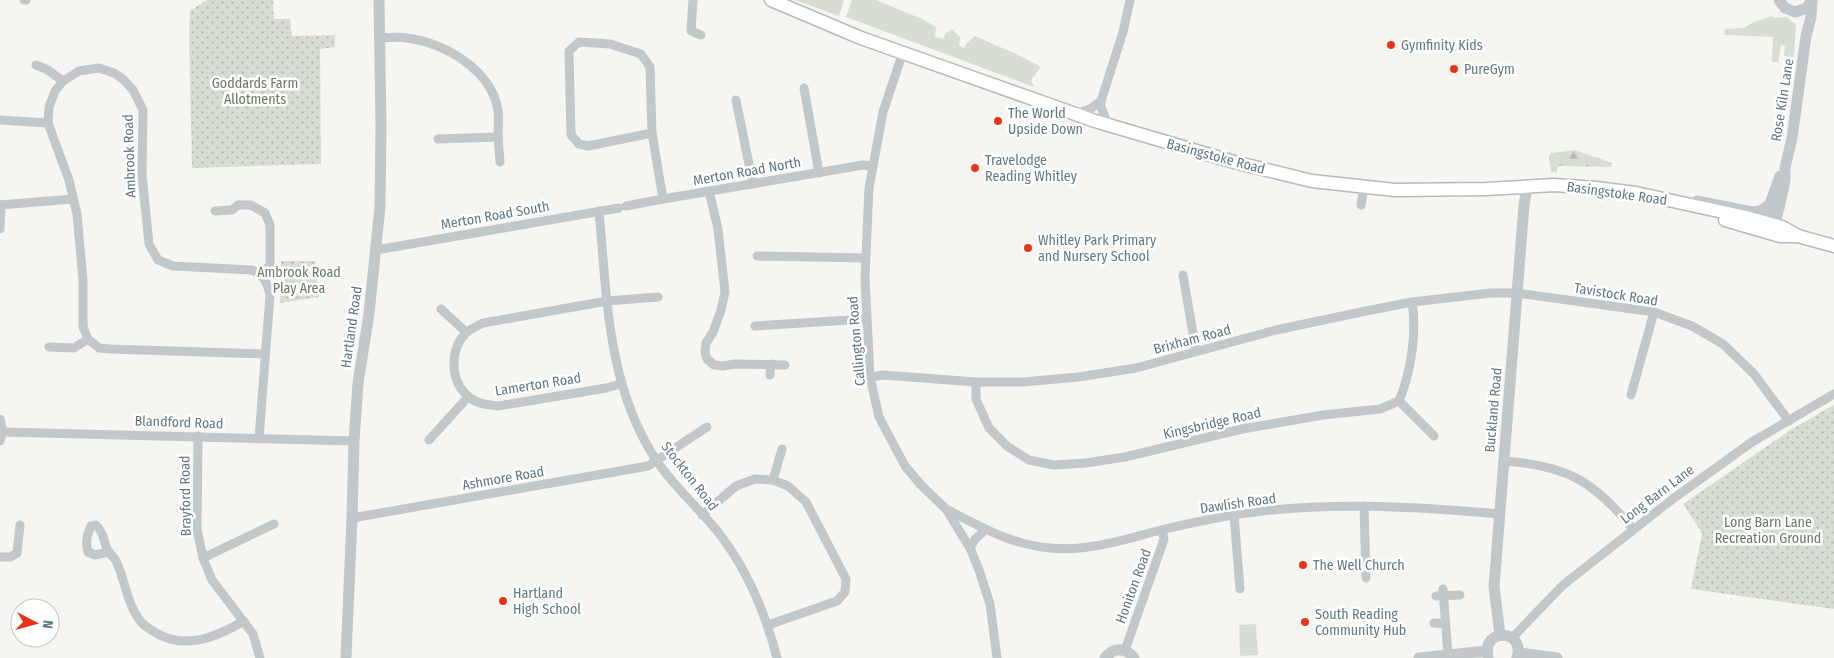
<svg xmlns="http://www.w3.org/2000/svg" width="1834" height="658" viewBox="0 0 1834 658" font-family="'Fira Sans Condensed',sans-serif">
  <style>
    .grass { fill: #d7ddd2 }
    .forest { fill: url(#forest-firs) }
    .park { fill: url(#park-dots) }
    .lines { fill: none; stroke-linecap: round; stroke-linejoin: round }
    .secondary-casing { stroke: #b4bbbe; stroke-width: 15 }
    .minor { stroke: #c2c7ca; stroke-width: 9 }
    .tertiary { stroke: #c2c7ca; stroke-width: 11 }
    .secondary { stroke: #fff; stroke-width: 12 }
    .poi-dot { fill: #f13116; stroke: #fff; stroke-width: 2 }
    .labels { text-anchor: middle; stroke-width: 5; stroke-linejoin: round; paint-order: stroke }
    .poi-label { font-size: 14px; fill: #627985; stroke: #fff; text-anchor: start }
    .park-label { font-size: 14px; fill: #697b61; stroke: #fff }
    .street-label { font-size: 14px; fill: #627985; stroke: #fff }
  </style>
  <defs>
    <pattern id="forest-firs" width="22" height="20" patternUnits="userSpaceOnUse" patternTransform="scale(1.25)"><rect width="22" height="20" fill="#d7ddd2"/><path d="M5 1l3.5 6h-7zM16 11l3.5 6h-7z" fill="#b2b8b0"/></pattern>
    <pattern id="park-dots" width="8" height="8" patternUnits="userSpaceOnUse" patternTransform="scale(1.25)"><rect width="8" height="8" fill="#d7ddd2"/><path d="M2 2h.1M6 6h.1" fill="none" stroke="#b2b8b0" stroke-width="1.8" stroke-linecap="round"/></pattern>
  </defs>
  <rect width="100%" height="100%" fill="#f6f5f1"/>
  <!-- grass -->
  <g class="grass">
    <polygon points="795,0 844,0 839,16"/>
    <polygon points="852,0 876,0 922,19 936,27 935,37 943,39 946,33 952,29 960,37 959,45 964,48 967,43 975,36 1016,54 1041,67 1031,80 1034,87 846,17"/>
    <polygon points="1772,16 1773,18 1787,17 1796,25 1794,57 1784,56 1785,46 1781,45 1778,62 1772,62 1773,37 1725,35 1725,29 1743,28 1754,22"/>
    <polygon points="1256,624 1258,655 1240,656 1239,625"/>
  </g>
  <!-- forest -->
  <polygon class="forest" points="1575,150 1612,163 1611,167 1558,166 1556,172 1551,172 1549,155 1551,153"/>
  <!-- park -->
  <g class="park">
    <polygon points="207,0 273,0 274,19 290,19 292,36 335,35 335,47 320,49 321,164 192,168 189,36 190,11"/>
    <polygon points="281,261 315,261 319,297 280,303"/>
    <polygon points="1834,405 1834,609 1691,589 1702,533 1683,504 1792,429"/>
  </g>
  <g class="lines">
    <defs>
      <g id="secondary">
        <polyline points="771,0 861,38 1095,121 1234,162 1312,181 1395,190 1486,189 1554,185 1596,188 1636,193 1746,217 1782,227 1798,236"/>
        <polyline points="1725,220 1780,236 1798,236 1834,246"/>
      </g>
    </defs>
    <!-- secondary casing -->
    <use href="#secondary" class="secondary-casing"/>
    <!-- minor -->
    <g class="minor">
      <polyline points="24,0 26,0"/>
      <polyline points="693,0 691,31 701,35"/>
      <path d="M380,38C389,38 398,36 407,38C444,43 491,69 498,110C499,119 498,128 498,137L438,139"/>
      <polyline points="903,52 883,112 869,188 865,278 870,377 879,417 905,466 921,485 946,509 970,548 979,570 990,604 997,658"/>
      <polyline points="36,65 48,70 63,81"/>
      <polyline points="804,88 819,173"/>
      <polyline points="736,100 753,184"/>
      <polyline points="1075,114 1090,109 1101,101"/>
      <polyline points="0,120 48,123"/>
      <polyline points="1108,125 1101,107 1101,101 1123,32 1130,0"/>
      <polyline points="652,133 650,67 641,54 610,44 579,42 569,51 571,135 579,144 588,146 652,133 663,199"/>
      <polyline points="498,137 500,162"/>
      <polyline points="709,191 718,229 725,292 721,310 713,332 706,343 705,352 707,359 714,365 723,366 735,364 785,365"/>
      <polyline points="0,205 73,199"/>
      <polyline points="1361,205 1364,187"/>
      <polyline points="626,206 663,199 863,165 873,166"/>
      <polyline points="215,211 232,210 238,205 251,205 265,213 270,225 270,265 262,274"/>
      <path d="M599,211C607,297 607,385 656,460C674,487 698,507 718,532C748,570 765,612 777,658"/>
      <polyline points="0,229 1,205"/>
      <polyline points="376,250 619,208"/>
      <polyline points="757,256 865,258"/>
      <polyline points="1183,275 1196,351"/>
      <polyline points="441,309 466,332"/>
      <polyline points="755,326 866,319"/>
      <polyline points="49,347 74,348 88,339"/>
      <polyline points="770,375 771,364"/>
      <polyline points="870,377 883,375 976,382 1023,382 1078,377 1136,368 1276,330 1366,311 1412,302 1491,293 1517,293 1654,312 1692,326 1723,344 1754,374 1789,421"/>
      <path d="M976,382V399L989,428L1007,446L1029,460L1054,465L1086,463L1125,457L1242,429L1323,415L1380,409L1399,401C1411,372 1417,333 1412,302"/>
      <path d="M621,384L606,388L498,406C488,405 477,404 469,397C450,382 449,350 466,333C470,329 477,326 483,323L607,301L658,297"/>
      <polyline points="1631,395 1654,312"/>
      <polyline points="1399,401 1434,436"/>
      <polyline points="0,419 3,432 0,441"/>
      <polyline points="3,432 354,441"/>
      <polyline points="198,436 197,529 203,558 212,580 253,634 260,658"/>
      <path d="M259,438L270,295C267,282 264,275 252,270L173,266L158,260L149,244L142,175L143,110L133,90L123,79L114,73L99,68L79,71L63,81L55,91L49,107L48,123L69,180L77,214L83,280V327L88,339L99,348L110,349L265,354"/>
      <polyline points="429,440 468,397"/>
      <path d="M1504,461C1566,465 1594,481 1633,529"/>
      <polyline points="773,480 782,449"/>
      <polyline points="1364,506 1366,578"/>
      <path d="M948,510C980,527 1013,545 1050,548C1088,552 1125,539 1161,530C1194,522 1228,515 1262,511C1341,502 1420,507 1500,514"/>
      <polyline points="702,515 736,486 755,479 773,480 788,486 806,502 846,579 845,592 837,601 768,625"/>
      <polyline points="1234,515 1240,589"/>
      <polyline points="352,518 648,466 707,427"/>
      <polyline points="970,548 975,539 985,530"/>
      <path d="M109,552L95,555L88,552C85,543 87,534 91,526L96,525C105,533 103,543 109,552C111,555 114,557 116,561C125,579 126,601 138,618C143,626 151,630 158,634C188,650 218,636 244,621"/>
      <polyline points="0,557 10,557 17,553 20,525"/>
      <polyline points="203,558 274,524"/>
      <polyline points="1443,589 1448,656"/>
      <polyline points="1436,596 1460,595"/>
      <polyline points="1434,623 1445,624"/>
      <polyline points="1512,638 1563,585 1674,498 1752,442 1834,394"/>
      <polyline points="1125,650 1161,548 1164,539 1162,530"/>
    </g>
    <!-- tertiary -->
    <g class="tertiary">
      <polyline points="1779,0 1785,8 1795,12 1807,8 1812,0"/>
      <polyline points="1697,201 1752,212 1760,211 1769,205"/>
      <polyline points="1767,212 1780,176"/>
      <polyline points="1772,233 1779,208 1785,180 1785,168 1792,138 1806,36 1811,17 1812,1"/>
      <polyline points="1500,635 1494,587 1524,205 1527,187"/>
      <polyline points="1519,653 1557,658"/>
      <path d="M1488,656C1482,627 1526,629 1517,658"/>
      <polyline points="346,658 352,518 354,441 358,383 369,314 380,207 381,125 379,0"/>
      <path d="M1105,658C1113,647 1126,647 1134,658"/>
      <polyline points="1419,658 1487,651"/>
    </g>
    <!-- secondary -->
    <use href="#secondary" class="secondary"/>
  </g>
  <!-- markers -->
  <g class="poi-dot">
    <circle cx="1391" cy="45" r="5"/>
    <circle cx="1454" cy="69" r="5"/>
    <circle cx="998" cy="121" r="5"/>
    <circle cx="975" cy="168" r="5"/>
    <circle cx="1028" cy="248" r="5"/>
    <circle cx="1303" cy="565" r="5"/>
    <circle cx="503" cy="601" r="5"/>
    <circle cx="1305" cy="622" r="5"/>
  </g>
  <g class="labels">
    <!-- poi labels -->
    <g class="poi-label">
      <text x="1401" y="50">Gymfinity Kids</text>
      <text x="1464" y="74">PureGym</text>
      <text x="1008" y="118">The World<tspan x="1008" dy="16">Upside Down</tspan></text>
      <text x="985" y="165">Travelodge<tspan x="985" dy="16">Reading Whitley</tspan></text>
      <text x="1038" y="245">Whitley Park Primary<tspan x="1038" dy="16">and Nursery School</tspan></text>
      <text x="1313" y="570">The Well Church</text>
      <text x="513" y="598">Hartland<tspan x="513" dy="16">High School</tspan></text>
      <text x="1315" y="619">South Reading<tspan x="1315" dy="16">Community Hub</tspan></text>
    </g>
    <!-- park labels -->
    <g class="park-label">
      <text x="255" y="88">Goddards Farm<tspan x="255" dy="16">Allotments</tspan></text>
      <text x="299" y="277">Ambrook Road<tspan x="299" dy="16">Play Area</tspan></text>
      <text x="1768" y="527">Long Barn Lane<tspan x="1768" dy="16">Recreation Ground</tspan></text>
    </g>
    <!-- street labels -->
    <g class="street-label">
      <text transform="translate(1782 100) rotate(-81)" y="5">Rose Kiln Lane</text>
      <text transform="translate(129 156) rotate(-92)" y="5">Ambrook Road</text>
      <text transform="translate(1216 156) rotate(15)" y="5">Basingstoke Road</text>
      <text transform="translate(747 171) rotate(-10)" y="5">Merton Road North</text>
      <text transform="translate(1617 193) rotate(8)" y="5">Basingstoke Road</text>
      <text transform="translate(495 215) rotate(-10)" y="5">Merton Road South</text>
      <text transform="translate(1616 294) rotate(9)" y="5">Tavistock Road</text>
      <text transform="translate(351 327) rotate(-82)" y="5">Hartland Road</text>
      <text transform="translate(1192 339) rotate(-15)" y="5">Brixham Road</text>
      <text transform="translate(856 341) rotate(-95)" y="5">Callington Road</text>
      <text transform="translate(538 384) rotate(-9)" y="5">Lamerton Road</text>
      <text transform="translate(1493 410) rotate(-85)" y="5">Buckland Road</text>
      <text transform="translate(179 422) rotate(2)" y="5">Blandford Road</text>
      <text transform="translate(1212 423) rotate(-13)" y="5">Kingsbridge Road</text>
      <text transform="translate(690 476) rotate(52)" y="5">Stockton Road</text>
      <text transform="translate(503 478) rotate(-10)" y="5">Ashmore Road</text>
      <text transform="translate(1657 494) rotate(-37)" y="5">Long Barn Lane</text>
      <text transform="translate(185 496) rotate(-91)" y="5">Brayford Road</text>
      <text transform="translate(1238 503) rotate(-8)" y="5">Dawlish Road</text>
      <text transform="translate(1133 586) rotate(-70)" y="5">Honiton Road</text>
    </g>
  </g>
  <!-- north arrow -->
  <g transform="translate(35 623) rotate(96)"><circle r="24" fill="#ffffff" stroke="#c0c9ce"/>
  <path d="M0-4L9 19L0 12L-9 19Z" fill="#f13116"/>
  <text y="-8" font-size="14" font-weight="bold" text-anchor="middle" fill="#627985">N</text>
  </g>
</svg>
